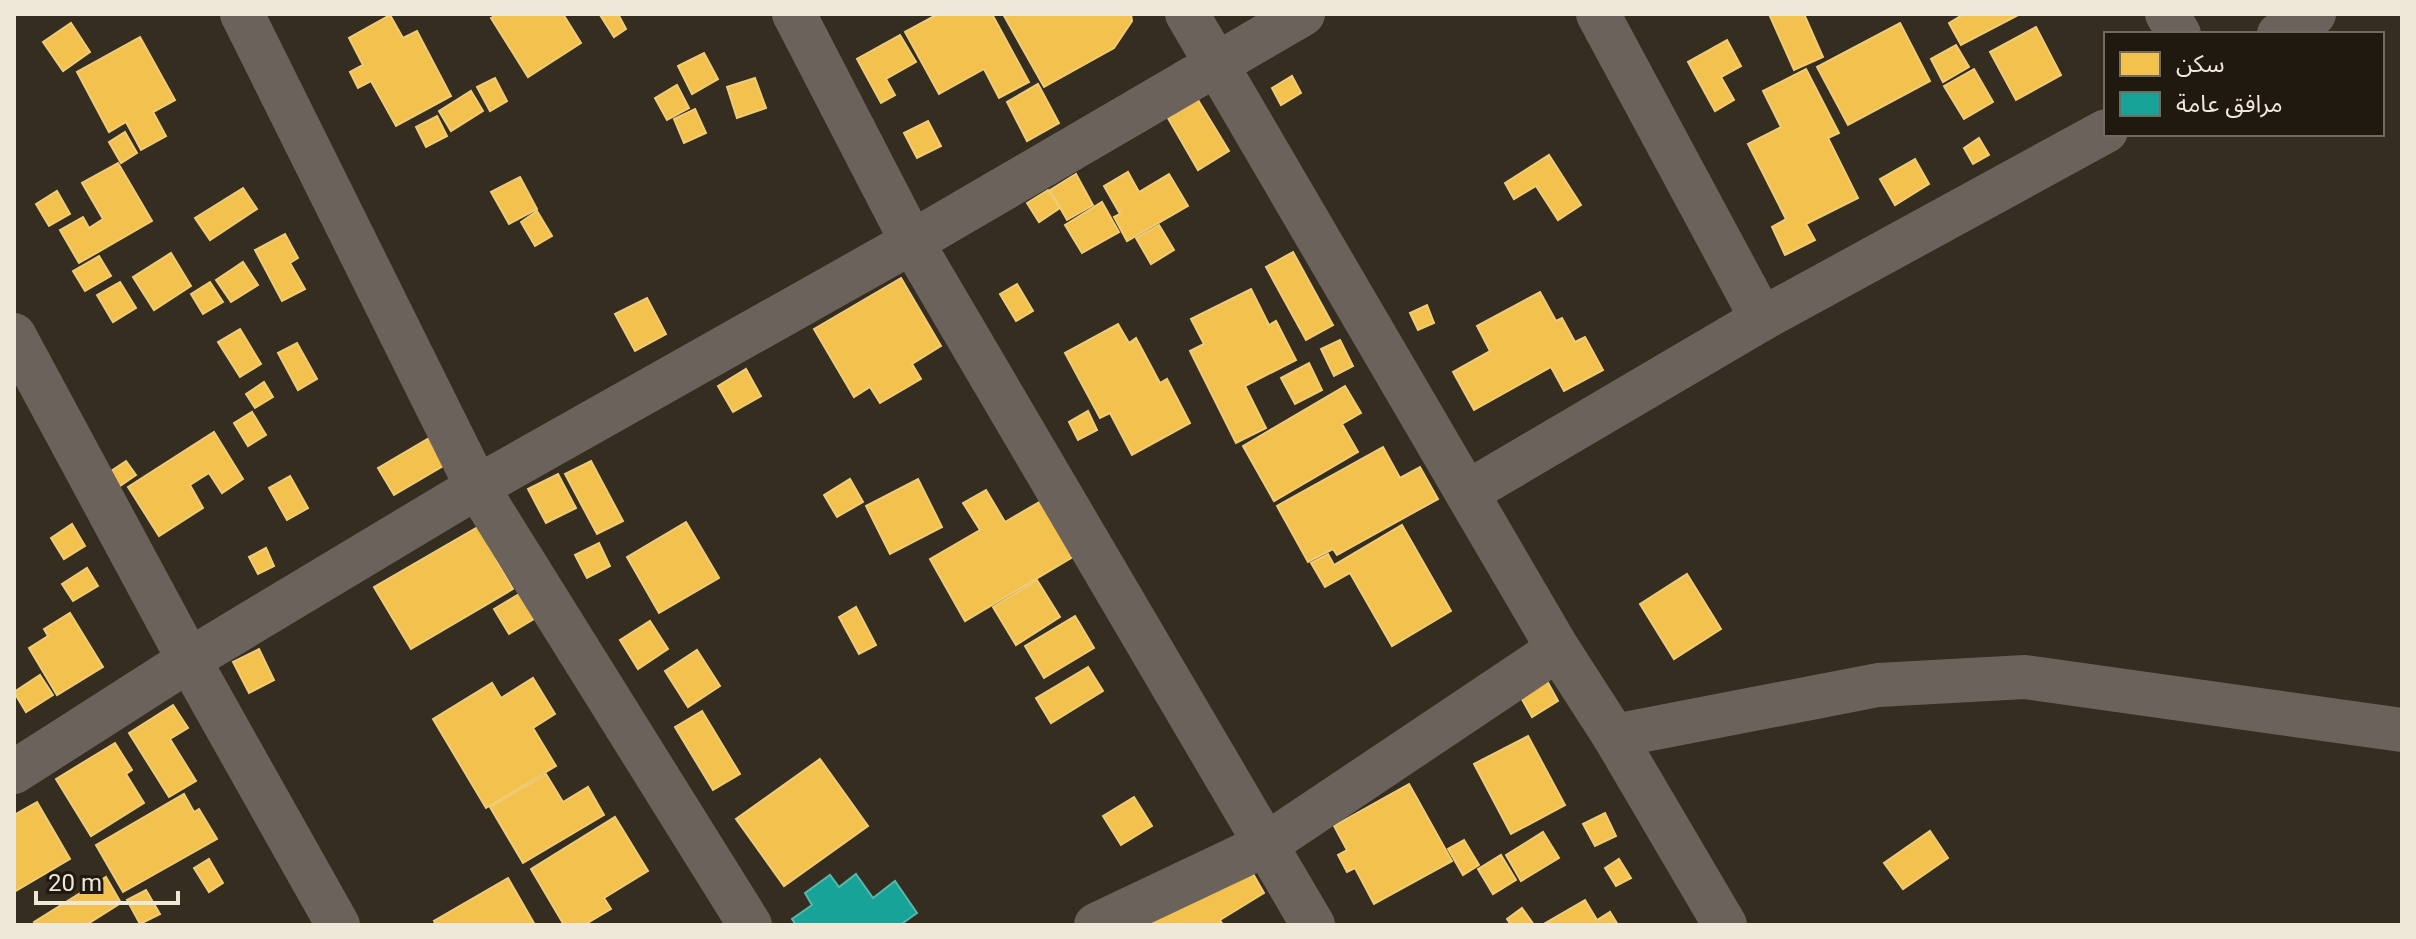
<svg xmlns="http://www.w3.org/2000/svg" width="2416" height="939" viewBox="0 0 2416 939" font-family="Roboto,'Noto Sans Arabic',sans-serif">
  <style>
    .homes { fill: #f2c14e; stroke: #f1cc77; stroke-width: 2 }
    .public { fill: #17a398; stroke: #58b7ab; stroke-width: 2 }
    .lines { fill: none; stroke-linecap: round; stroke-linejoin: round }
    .minor { stroke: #6b635b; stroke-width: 44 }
  </style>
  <rect width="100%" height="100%" fill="#352d20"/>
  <!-- homes -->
  <g class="homes">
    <polygon points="498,14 563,14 581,43 528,77 491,18"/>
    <polygon points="618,14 626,29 614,37 600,15"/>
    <polygon points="938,14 992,14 1029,82 999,98 984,69 939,94 905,32"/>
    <polygon points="1003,14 1131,14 1132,21 1114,48 1044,87"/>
    <polygon points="1769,14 1804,14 1823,57 1794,70"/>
    <polygon points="1964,14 2020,14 1961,45 1949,23"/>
    <polygon points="390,15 403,38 417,31 451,96 396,126 371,81 358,88 350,72 363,65 349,38"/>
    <polygon points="71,23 90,52 63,71 43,42"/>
    <polygon points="1900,23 1930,81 1848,125 1817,67"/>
    <polygon points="2036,27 2061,75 2016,100 1990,52"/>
    <polygon points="900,35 916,62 886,79 895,95 881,103 857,59"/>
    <polygon points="140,37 175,100 153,112 166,136 141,150 126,122 109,132 77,72"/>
    <polygon points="1727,40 1741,66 1721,77 1734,100 1715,111 1688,62"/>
    <polygon points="1956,45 1969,67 1943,82 1931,59"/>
    <polygon points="704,53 718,79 692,94 678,66"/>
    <polygon points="1806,69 1839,133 1828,138 1858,198 1806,224 1815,240 1785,255 1772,227 1786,219 1748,144 1781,127 1763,91"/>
    <polygon points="1974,69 1993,102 1964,119 1944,86"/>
    <polygon points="1292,76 1301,93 1281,105 1272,88"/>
    <polygon points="495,78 507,101 490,111 477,87"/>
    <polygon points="755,78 766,108 737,118 727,87"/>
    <polygon points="1038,84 1059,123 1027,141 1007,102"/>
    <polygon points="677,85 689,108 667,120 655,98"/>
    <polygon points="471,91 483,111 451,131 439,111"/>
    <polygon points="1198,100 1229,151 1198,170 1168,118"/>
    <polygon points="695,109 706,133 684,143 674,119"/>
    <polygon points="437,116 447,136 426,147 416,127"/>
    <polygon points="928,121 941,146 917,158 904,133"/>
    <polygon points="125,132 137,153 121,163 109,142"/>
    <polygon points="1979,138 1989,155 1973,164 1964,148"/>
    <polygon points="1549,155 1581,205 1558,220 1536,186 1514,199 1505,183"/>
    <polygon points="1915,159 1929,184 1895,205 1880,179"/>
    <polygon points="118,163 152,221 79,263 60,230 83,217 89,228 103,219 82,183"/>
    <polygon points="1128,172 1139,192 1169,174 1188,206 1127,241 1114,217 1120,214 1104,186"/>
    <polygon points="1076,174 1093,205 1067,220 1050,190"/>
    <polygon points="520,177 537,209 509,224 491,192"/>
    <polygon points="243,188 257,209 210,240 195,218"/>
    <polygon points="1048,190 1060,208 1039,222 1027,203"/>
    <polygon points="57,191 70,214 49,226 36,204"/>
    <polygon points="1102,202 1119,232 1082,253 1065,225"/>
    <polygon points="537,211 552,236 535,246 521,222"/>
    <polygon points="1159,225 1174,250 1151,264 1136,238"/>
    <polygon points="285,234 298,258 290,263 305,289 282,301 255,250"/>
    <polygon points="1293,252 1333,325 1306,340 1266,267"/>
    <polygon points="171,253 191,286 154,310 133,277"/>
    <polygon points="99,256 111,276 85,291 73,271"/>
    <polygon points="243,262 258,285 231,302 216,280"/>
    <polygon points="901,278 941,346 912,364 921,379 880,403 870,387 854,397 814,329"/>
    <polygon points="120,282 136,308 113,322 97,295"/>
    <polygon points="210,282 223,302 203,314 191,294"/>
    <polygon points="1017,284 1033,311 1016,321 1000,294"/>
    <polygon points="1251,289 1269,325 1276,321 1296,360 1245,386 1266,428 1236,443 1190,351 1204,344 1191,319"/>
    <polygon points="1540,292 1556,321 1562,318 1575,342 1585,337 1603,370 1564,391 1551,367 1474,410 1453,372 1490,351 1477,326"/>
    <polygon points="647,298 666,334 635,351 615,314"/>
    <polygon points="1427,305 1434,323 1418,330 1410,313"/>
    <polygon points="1118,324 1129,343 1136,338 1160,383 1167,379 1190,423 1132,455 1110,413 1100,418 1065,353"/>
    <polygon points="240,329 261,364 240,377 218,342"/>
    <polygon points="1340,340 1353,366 1334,376 1321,349"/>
    <polygon points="297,343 317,379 298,390 278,353"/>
    <polygon points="1309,363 1322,390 1295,404 1281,378"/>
    <polygon points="746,369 761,396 733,412 718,386"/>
    <polygon points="264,382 273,397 255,408 246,394"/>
    <polygon points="1345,386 1361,413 1342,424 1358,452 1274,501 1243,446"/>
    <polygon points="1088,411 1097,430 1078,440 1069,422"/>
    <polygon points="252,412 266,435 248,446 234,423"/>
    <polygon points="214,432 243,479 222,493 209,473 190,485 203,508 159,536 128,487"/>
    <polygon points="429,438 445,465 394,495 378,468"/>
    <polygon points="1383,447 1400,478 1420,467 1438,499 1337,555 1333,549 1308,562 1277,506"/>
    <polygon points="126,461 136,475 117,488 108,473"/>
    <polygon points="591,461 623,521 597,534 565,474"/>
    <polygon points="558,474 576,508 546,523 528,489"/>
    <polygon points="290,476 308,508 287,520 269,488"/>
    <polygon points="850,479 863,502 837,517 824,495"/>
    <polygon points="918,479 942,527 890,554 866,506"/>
    <polygon points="986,490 1005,522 1041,501 1073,557 965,621 930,559 980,530 963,503"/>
    <polygon points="686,522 719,578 659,613 627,557"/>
    <polygon points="485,523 503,556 496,560 513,589 411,649 374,587"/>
    <polygon points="72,524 85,546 64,559 51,538"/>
    <polygon points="1402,525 1451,611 1392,646 1350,573 1325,587 1311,563 1328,554 1334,565"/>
    <polygon points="599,543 610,566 587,578 575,555"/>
    <polygon points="266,548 274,566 258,574 249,557"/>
    <polygon points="87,568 98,586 73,601 62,584"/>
    <polygon points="1687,574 1721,629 1674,659 1640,604"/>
    <polygon points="1037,580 1060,617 1016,645 993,607"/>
    <polygon points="519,594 534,619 509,634 494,609"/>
    <polygon points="856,607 876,645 859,654 839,617"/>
    <polygon points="70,613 103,667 57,695 29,648 48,636 44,629"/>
    <polygon points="1075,616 1094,648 1044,678 1025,646"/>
    <polygon points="650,621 668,649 638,669 620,640"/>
    <polygon points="259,649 274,680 249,693 233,662"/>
    <polygon points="697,650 720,686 688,707 665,671"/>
    <polygon points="1088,667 1103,691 1051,723 1036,698"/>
    <polygon points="40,675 53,695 26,712 14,692"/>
    <polygon points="533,678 555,714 533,728 556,766 486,808 433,719 492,683 501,698"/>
    <polygon points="1546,679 1558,701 1532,717 1519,694"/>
    <polygon points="173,705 188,728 170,739 196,781 169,797 129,733"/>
    <polygon points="702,711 740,774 713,790 675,727"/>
    <polygon points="1528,736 1565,805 1511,834 1474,764"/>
    <polygon points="115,743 132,770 126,774 144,803 91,836 56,779"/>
    <polygon points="820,759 868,826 784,886 736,819"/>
    <polygon points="546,774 563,802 588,787 604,815 523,863 490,807"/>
    <polygon points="1409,784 1452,861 1374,904 1355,868 1347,872 1338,855 1347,850 1334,826"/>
    <polygon points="184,794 194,812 199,809 217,839 123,892 96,845"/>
    <polygon points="1134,797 1152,826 1121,845 1103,816"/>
    <polygon points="37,802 70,859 14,892 14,815"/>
    <polygon points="1605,813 1616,836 1595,846 1583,824"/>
    <polygon points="615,817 648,871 604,898 611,909 584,925 564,925 531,869"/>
    <polygon points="1930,831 1948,858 1903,889 1884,863"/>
    <polygon points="1543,832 1559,858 1521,881 1506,855"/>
    <polygon points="1464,840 1479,865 1463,875 1448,849"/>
    <polygon points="1501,855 1516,880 1493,894 1478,869"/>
    <polygon points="209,859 223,883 209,892 194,868"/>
    <polygon points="1619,859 1631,878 1616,886 1605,868"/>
    <polygon points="1248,865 1264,893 1220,920 1223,925 1145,925"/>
    <polygon points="106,877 121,903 86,925 36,925 34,922"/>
    <polygon points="508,878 535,925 436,925 434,921"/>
    <polygon points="146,890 160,914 140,924 127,900"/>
    <polygon points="1585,900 1597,920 1610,912 1618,925 1542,925"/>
    <polygon points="1522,908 1534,925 1511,925 1507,919"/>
  </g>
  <!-- public -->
  <polygon class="public" points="856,874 873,898 895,881 917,913 900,925 796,925 792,919 812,905 805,893 830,875 839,887"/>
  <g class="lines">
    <!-- minor -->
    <g class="minor">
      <polyline points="242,14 477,487 750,925"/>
      <polyline points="794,14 912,242 1313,925"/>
      <polyline points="1187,14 1558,649 1614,736 1725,925"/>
      <polyline points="1598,14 1762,319"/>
      <polyline points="2167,14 2179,34"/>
      <polyline points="2279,34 2314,14"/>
      <polyline points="14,335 189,660 338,925"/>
      <polyline points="1468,492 1762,319 2106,131"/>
      <polyline points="1614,736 1878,685 2025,677 2402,730"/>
      <polyline points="14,772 189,660 477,487 912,242 1303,14"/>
      <polyline points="1096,925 1267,844 1558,649"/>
    </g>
  </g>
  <!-- border -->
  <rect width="2416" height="939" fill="none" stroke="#efe7d8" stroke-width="32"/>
  <!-- legend -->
  <rect x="2104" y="32" width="280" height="104" fill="#1f190f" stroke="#726b5f" stroke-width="2"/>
  <rect x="2120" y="52" width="40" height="24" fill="#f2c14e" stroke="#726b5f" stroke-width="2"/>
  <text x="2176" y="72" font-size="24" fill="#efe7d8">سكن</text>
  <rect x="2120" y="92" width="40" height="24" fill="#17a398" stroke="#726b5f" stroke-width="2"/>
  <text x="2176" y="112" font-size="24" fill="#efe7d8">مرافق عامة</text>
  <!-- scale -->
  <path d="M36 891v12h142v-12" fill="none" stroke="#efe7d8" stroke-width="4"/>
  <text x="48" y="891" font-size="24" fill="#efe7d8" stroke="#1f190f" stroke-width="6" paint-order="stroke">20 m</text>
</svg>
